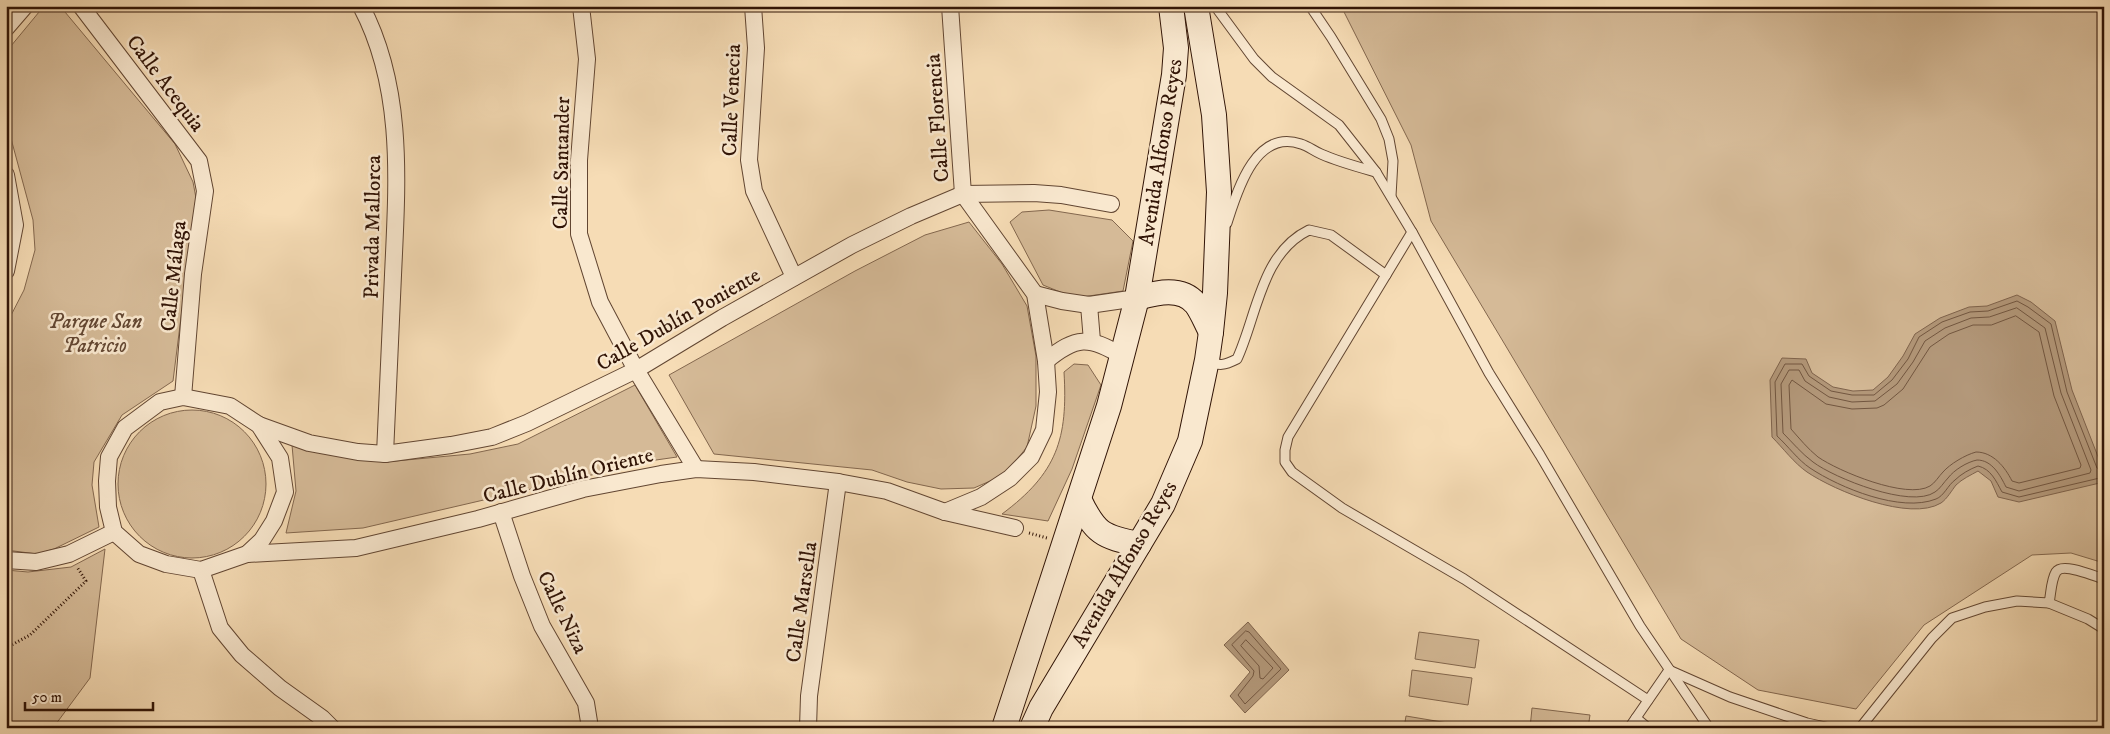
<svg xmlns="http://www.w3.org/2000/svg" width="2110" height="734" viewBox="0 0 2110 734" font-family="'IM FELL DW Pica',serif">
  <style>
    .green { fill: #d5ba97; stroke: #83674e }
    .water { fill: #b3987a; stroke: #7f634c }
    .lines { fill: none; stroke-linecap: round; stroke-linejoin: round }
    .shore { stroke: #725640; stroke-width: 1 }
    .lane-casing { stroke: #624632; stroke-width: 11 }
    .street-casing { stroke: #624632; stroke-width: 18 }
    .secondary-casing { stroke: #311406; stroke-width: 26 }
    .path { stroke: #311406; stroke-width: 3; stroke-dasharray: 1 2.5; stroke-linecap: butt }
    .lane { stroke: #f9e8cf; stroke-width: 9 }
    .street { stroke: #f9e8cf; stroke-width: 16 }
    .secondary { stroke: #f9e8cf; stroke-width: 24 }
    .labels { text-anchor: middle; stroke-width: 5; stroke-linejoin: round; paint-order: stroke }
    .street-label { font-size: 21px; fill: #311406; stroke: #f9e8cf }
    .park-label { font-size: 21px; font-style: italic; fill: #624632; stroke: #f9e8cf }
  </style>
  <rect width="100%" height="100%" fill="#f6dcb5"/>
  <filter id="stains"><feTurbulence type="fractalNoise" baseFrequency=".004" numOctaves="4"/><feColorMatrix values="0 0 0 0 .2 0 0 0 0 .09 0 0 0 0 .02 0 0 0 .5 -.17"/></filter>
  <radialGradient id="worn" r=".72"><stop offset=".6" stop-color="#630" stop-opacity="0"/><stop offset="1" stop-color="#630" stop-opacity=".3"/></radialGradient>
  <!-- green -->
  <g class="green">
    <polygon points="44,6 60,6 175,144 193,182 196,198 173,381 122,415 94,462 92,485 99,527 54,549 37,554 6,550 6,325 24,290 35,250 33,220 6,120 6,52"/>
    <polygon points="1341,6 2104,6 2104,563 2071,553 2032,555 1924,625 1856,709 1758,690 1681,639 1431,221 1411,145"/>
    <polygon points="1049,210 1112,220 1133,241 1123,291 1075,298 1043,285 1010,222 1022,212"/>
    <polygon points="969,222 1002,264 1027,306 1036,356 1036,406 1027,447 1004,475 974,488 941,489 907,482 872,470 714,454 669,375 855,271 925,235"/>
    <path d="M1074,364L1088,365L1101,385L1072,469L1048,521L1002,514C1057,473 1068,439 1064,372Z"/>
    <polygon points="635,385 677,457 656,460 363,528 286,533 296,491 292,445 385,462 470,454 518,444"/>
    <circle cx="192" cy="484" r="74"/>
    <polygon points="105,549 90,678 53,728 17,728 6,721 6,570 28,572 71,567"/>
    <polygon points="1419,632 1479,640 1475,668 1415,659"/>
    <polygon points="1412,670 1472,678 1468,705 1409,696"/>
    <polygon points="1532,708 1590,715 1588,728 1530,728"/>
    <polygon points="1406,716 1466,726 1466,728 1404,728"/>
  </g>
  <!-- water -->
  <g class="water">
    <path d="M2017,295L2031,302L2055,321L2072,390L2104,472V482L2019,502L1998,497L1991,481L1978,471C1971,475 1962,479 1956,485C1952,490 1947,499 1941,503C1910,522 1835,491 1807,472C1794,463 1783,448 1772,437L1770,380L1782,358L1806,359L1812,373L1833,387L1853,391L1873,390L1888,377L1903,356L1915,334L1940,318L1969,307L1987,306Z"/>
    <polygon points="1248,622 1289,670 1245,713 1230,696 1250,672 1224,645"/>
  </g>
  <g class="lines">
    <!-- shore -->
    <g class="shore">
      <path d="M2017,308L2045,328L2061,393L2091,470L2090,473L2019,491L2006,487C2000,475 1992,460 1977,460C1967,462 1954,470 1948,478C1944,482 1940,489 1935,492C1911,509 1834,478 1813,462C1802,454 1792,442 1783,433L1781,384L1789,370H1799L1805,381L1829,397L1852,402L1875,401L1897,384L1913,362L1925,341L1945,328L1971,318L1989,317Z"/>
      <path d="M2016,316L2039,332L2054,396L2081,465L2080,468L2019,483L2012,481C2005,467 1993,452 1976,452C1965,455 1950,464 1943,472C1939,476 1935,483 1930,486C1907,500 1838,471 1818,457C1808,449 1799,438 1791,429L1789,385L1792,380L1826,404L1852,409L1877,408L1884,405L1903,389L1930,347L1949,334L1973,325H1991Z"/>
      <path d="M2104,472L2097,468L2067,392L2051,324L2028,307L2017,301L1988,311L1970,312L1942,322L1919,337L1908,359L1892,380L1874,395H1852L1831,391L1809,376L1802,364H1785L1775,382L1777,436C1788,446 1798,460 1810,468C1840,488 1901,513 1936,499C1944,496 1948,485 1955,480C1961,474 1970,469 1978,466C1991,469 1996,481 2002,492L2019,497L2104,477"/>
      <polygon points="1246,631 1249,632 1281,669 1245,704 1238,695 1253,676 1254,671 1232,645"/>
      <polygon points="1246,640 1273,668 1263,679 1260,678 1259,666 1241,646"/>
    </g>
    <defs>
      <g id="lane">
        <polyline points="1215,6 1254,59 1272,77 1339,125 1376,172 1412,232 1489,373 1540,455 1640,626 1709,728"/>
        <polyline points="1310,6 1331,37 1381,119 1389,139 1393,161 1391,196"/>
        <path d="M1227,223C1237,192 1255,128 1301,144C1308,146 1314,151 1321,154C1339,162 1358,167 1376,172"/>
        <polyline points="1412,232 1288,437 1285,450 1285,462 1292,472 1342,508 1464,579 1648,700"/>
        <path d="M1207,360C1219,367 1225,365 1237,359C1257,316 1261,253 1309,230L1331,235L1386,275"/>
        <polyline points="2049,603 2088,619 2104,629"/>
        <polyline points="1669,670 1730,697 1807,723 1830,728"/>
        <polyline points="1636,718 1648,728"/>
        <polyline points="1629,728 1669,670"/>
        <path d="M1860,728L1932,638L1952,618L1985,607L2017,601L2049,603C2051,594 2051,580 2056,572C2062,562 2094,576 2104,579"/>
      </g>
      <g id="street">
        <polyline points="81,6 199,161 205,191 193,274 183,397"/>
        <path d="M361,6C405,89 397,185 393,275C390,335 388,394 385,454"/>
        <polyline points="581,6 587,59 579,160 579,234 600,302 636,370 696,469"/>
        <polyline points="753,6 756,48 749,160 754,191 794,277"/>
        <polyline points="6,28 25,6"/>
        <polyline points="6,175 15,225 6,271"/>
        <polyline points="1035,294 1062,301 1089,305 1137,298"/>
        <polyline points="1089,305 1092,341"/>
        <path d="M1046,361C1076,336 1089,336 1122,356"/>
        <polygon points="183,397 230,406 259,425 280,458 285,492 274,521 262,540 247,554 201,570 166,564 139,554 114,532 108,507 107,481 109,457 125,428 160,402"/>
        <polyline points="259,425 309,443 358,452 385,454 451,445 492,437 527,423 636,370 722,318 852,245 911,216 963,194 1034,193 1061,195 1111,204"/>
        <polyline points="501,512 522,576 542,626 586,703 590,728"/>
        <polyline points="945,512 981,497 1010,478 1031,457 1044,430 1048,392 1046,361 1035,294 963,194 950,6"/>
        <polyline points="247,554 356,548 478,519 583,489 661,474 696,469 754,472 838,482 887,491 945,512 1015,528"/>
        <polyline points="6,560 36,562 69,554 114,532"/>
        <polyline points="201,570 220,628 242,655 280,688 322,718 332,728"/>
        <polyline points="808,728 809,696 838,482"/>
      </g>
      <g id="secondary">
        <path d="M1137,298C1156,293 1181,286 1196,304C1202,312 1206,323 1211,332"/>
        <path d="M1079,499C1095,533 1102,537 1139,544"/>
        <polyline points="1004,728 1109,406 1122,356 1137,298 1174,75 1176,48 1171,6"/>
        <polyline points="1032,728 1041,708 1163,504 1190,441 1207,360 1211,332 1215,293 1219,192 1214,115 1196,6"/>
      </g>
    </defs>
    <!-- lane casing -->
    <use href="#lane" class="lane-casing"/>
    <!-- street casing -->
    <use href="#street" class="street-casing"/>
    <!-- secondary casing -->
    <use href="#secondary" class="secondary-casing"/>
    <!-- path -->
    <g class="path">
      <polyline points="1029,533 1047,538"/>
      <polyline points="6,648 30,635 86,581 77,567"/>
    </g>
    <!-- lane -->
    <use href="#lane" class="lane"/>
    <!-- street -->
    <use href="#street" class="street"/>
    <!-- secondary -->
    <use href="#secondary" class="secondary"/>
  </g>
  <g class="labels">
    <!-- street labels -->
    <g class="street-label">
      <text transform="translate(166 83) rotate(53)" y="7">Calle Acequia</text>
      <text transform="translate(731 100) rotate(-88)" y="7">Calle Venecia</text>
      <text transform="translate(937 118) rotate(-94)" y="7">Calle Florencia</text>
      <text transform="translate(1160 152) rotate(-81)" y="7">Avenida Alfonso Reyes</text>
      <text transform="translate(561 163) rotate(-89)" y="7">Calle Santander</text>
      <text transform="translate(372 227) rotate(-89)" y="7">Privada Mallorca</text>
      <text transform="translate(173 276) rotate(-84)" y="7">Calle Málaga</text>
      <text transform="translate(678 319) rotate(-30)" y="7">Calle Dublín Poniente</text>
      <text transform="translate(568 475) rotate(-14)" y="7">Calle Dublín Oriente</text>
      <text transform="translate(1124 564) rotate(-60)" y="7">Avenida Alfonso Reyes</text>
      <text transform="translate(801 602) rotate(-82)" y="7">Calle Marsella</text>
      <text transform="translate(563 612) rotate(64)" y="7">Calle Niza</text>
    </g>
    <!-- park labels -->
    <g class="park-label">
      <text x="95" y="328">Parque San<tspan x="95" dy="24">Patricio</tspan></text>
    </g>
  </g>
  <!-- margin -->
  <rect width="2110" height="734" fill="none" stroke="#f6dcb5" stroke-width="25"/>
  <rect x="8" y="8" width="2095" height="719" fill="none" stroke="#311406" stroke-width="2.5"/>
  <rect x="12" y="12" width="2085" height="709" fill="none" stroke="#311406"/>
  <!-- scale -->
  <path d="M25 702v8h128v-8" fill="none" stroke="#311406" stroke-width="2.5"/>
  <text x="32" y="702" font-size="15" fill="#311406" stroke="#f9e8cf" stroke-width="4" paint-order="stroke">50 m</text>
  <rect width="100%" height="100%" filter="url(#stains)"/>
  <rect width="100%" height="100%" fill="url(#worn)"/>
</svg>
